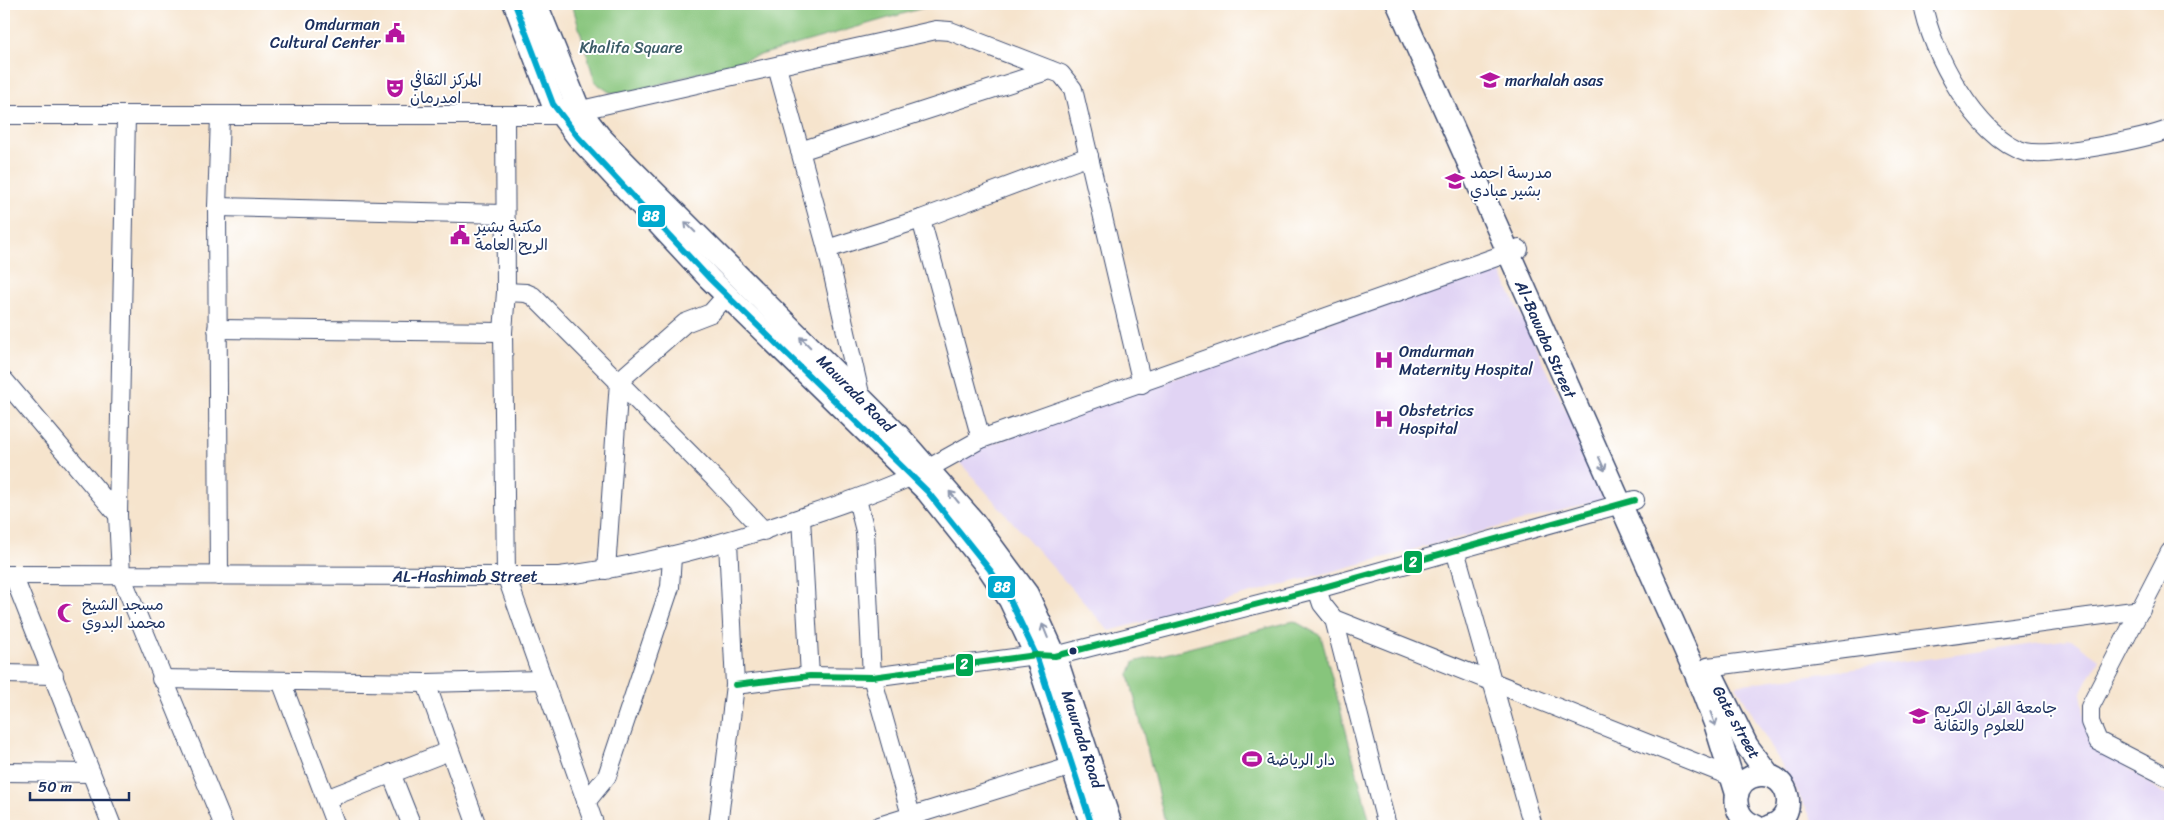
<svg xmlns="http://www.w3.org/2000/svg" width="2174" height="830" viewBox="0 0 2174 830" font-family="Sriracha,'Playpen Sans Arabic',sans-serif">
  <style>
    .built { fill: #e1d4f4 }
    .green { fill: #87c57b; stroke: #517a6c }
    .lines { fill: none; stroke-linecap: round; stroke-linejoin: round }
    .minor-casing { stroke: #3c4a6f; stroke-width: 20 }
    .major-casing { stroke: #3c4a6f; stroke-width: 25 }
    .minor { stroke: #fff; stroke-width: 18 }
    .major { stroke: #fff; stroke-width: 22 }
    .bus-1-casing { stroke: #fff; stroke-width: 10 }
    .bus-2-casing { stroke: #fff; stroke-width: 10 }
    .bus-1 { stroke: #00a9ce; stroke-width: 6 }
    .bus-2 { stroke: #00a651; stroke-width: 6 }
    .oneway { stroke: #8d97ae }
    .bus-dot { fill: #1b2f5e; stroke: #fff; stroke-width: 2 }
    .labels { text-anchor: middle; stroke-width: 4; stroke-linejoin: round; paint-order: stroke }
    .poi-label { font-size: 16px; fill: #1b2f5e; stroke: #fff; text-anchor: start }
    .park-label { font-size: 16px; fill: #3b5c67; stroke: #fff }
    .street-label { font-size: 16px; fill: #1b2f5e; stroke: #fff }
    .line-badge { stroke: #fff; stroke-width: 2 }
    .badge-label { font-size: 14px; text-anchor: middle; font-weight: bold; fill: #fff }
  </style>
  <rect width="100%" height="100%" fill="#fff"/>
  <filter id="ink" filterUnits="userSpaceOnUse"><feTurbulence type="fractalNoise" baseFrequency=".02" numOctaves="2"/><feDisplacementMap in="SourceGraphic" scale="10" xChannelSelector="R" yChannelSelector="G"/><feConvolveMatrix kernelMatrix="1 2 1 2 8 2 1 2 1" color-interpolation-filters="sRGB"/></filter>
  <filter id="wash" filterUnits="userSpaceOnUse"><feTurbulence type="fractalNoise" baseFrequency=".0096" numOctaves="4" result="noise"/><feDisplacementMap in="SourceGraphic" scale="20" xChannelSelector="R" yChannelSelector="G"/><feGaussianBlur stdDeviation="1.12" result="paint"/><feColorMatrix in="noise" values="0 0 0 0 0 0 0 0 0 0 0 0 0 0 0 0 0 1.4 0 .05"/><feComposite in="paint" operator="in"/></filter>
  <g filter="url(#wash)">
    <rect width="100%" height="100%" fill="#f6e4cd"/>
    <!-- built -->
    <g class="built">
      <polygon points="1496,263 1608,498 1109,631 955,457"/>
      <polygon points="2071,639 2099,659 2081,693 2088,739 2170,798 2170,826 1816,826 1736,685"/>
    </g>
    <!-- green -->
    <g class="green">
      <polygon points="572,4 929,4 930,6 625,94 609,92 595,82"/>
      <polygon points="1294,621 1321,636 1371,826 1166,826 1129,675 1134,662"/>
    </g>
  </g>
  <g filter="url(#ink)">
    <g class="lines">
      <defs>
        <g id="minor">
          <path d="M1923,4C1930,50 1977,139 2025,152C2049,158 2146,139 2170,129"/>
          <polyline points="777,67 827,249 861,398"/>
          <polyline points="4,115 559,115 936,30 950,31 1061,74 1073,89 1142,384"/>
          <polyline points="505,115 506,292 503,332 506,575 595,826"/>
          <polyline points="126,116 118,515 121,575 224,826"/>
          <polyline points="800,151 1050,70"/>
          <polyline points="217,207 504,214"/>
          <polyline points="921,219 981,439"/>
          <polyline points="827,249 921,219 1089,156"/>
          <polyline points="506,292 526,293 533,296 716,480 764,531"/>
          <polyline points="217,329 503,332"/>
          <polyline points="4,380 118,515"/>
          <polyline points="929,468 981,439 1519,249"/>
          <polyline points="857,499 865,531 872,677 914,826"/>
          <polyline points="801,518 810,676"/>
          <polyline points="1455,550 1533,826"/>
          <polyline points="2170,552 2090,707 2090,722 2098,741 2170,778"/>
          <polyline points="606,570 619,381 685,323 711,313 727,295"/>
          <path d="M4,575L559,576C644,566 725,544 806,516C842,504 877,492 912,476"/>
          <polyline points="13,575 112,826"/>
          <polyline points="219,576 217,207 220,116"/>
          <polyline points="1317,589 1322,604 1334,619 1732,777"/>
          <polyline points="1334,619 1387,826"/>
          <polyline points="1708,667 2141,610"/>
          <polyline points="4,674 54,675"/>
          <polyline points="161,679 426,683 541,680"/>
          <polyline points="281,681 336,826"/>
          <polyline points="426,683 477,826"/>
          <polyline points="735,685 810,676 872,677 1036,655 1055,656 1317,589 1635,500"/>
          <polyline points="4,772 91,773"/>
          <polyline points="391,773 412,826"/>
          <polyline points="326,799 449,751"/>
          <polyline points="586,802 607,776 670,587 672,557"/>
          <polyline points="718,826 735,685 728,542"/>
          <polyline points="879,826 1073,766"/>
        </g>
        <g id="major">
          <polyline points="515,4 553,104 578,137 709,278 927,491 990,570 1010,600 1036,655 1092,826"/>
          <polyline points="536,4 579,110 600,137 628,166 897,434 973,521 1027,594 1055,656 1111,826"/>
          <polyline points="1398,4 1696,674 1715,723 1737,794"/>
          <polyline points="1709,669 1747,746 1769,775"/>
          <path d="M1755,826C1728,817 1731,777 1760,775C1791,773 1799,818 1770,826"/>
        </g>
      </defs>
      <!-- minor casing -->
      <use href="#minor" class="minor-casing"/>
      <!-- major casing -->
      <use href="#major" class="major-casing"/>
      <!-- minor -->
      <use href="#minor" class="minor"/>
      <!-- major -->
      <use href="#major" class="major"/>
      <defs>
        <polyline id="bus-1" points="515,4 553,104 578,137 709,278 927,491 990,570 1010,600 1036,655 1092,826"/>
        <polyline id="bus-2" points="735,685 810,676 872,677 1036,655 1055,656 1317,589 1635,500"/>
      </defs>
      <!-- bus-1 casing -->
      <use href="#bus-1" class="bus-1-casing"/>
      <!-- bus-2 casing -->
      <use href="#bus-2" class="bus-2-casing"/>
      <!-- bus-1 -->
      <use href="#bus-1" class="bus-1"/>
      <!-- bus-2 -->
      <use href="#bus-2" class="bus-2"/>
    </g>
    <!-- one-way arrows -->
    <defs><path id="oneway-shaft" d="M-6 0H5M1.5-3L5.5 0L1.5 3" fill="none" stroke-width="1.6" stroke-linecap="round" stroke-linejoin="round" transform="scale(1.25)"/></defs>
    <g class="oneway">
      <use href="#oneway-shaft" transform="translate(690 227) rotate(-135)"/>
      <use href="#oneway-shaft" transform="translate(805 342) rotate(-135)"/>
      <use href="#oneway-shaft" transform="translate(1602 464) rotate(66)"/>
      <use href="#oneway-shaft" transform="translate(954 497) rotate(-130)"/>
      <use href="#oneway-shaft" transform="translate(1045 631) rotate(-112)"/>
      <use href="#oneway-shaft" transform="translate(1713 719) rotate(70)"/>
    </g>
  </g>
  <!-- icons -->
  <defs>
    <symbol id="civic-bare" viewBox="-9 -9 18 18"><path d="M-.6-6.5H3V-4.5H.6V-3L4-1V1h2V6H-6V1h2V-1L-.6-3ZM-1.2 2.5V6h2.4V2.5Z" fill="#b5179e" stroke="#fff" stroke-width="2.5" paint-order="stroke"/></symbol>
    <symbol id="school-bare" viewBox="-9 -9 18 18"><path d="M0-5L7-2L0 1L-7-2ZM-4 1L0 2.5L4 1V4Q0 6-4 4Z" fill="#b5179e" stroke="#fff" stroke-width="2.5" paint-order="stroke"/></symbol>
    <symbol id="theatre-bare" viewBox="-9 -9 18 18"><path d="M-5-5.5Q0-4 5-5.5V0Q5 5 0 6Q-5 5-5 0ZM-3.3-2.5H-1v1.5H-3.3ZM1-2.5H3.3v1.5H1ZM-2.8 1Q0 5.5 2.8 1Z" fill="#b5179e" stroke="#fff" stroke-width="2.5" paint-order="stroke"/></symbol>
    <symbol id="hospital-bare" viewBox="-9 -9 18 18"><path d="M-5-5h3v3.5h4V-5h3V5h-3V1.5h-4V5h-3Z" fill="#b5179e" stroke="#fff" stroke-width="2.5" paint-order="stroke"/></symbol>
    <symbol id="mosque-bare" viewBox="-9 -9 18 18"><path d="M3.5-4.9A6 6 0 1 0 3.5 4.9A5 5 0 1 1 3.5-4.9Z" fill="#b5179e" stroke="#fff" stroke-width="2.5" paint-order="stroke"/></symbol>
    <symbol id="university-bare" viewBox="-9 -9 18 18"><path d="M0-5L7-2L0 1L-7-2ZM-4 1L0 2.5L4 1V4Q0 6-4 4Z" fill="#b5179e" stroke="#fff" stroke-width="2.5" paint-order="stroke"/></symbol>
    <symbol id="stadium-bare" viewBox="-9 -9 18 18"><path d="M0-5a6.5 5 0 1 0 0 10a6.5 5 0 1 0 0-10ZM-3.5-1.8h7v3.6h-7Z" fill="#b5179e" stroke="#fff" stroke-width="2.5" paint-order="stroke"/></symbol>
  </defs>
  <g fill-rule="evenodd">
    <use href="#civic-bare" x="381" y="19" width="28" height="28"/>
    <use href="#school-bare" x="1476" y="66" width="28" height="28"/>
    <use href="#theatre-bare" x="381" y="74" width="28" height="28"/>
    <use href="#school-bare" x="1441" y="167" width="28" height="28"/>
    <use href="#civic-bare" x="446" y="221" width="28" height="28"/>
    <use href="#hospital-bare" x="1370" y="346" width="28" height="28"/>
    <use href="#hospital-bare" x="1370" y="405" width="28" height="28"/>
    <use href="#mosque-bare" x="53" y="599" width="28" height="28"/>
    <use href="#university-bare" x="1905" y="702" width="28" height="28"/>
    <use href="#stadium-bare" x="1238" y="745" width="28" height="28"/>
  </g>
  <!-- markers -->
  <circle class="bus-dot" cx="1073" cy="651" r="4.5"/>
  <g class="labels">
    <!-- poi labels -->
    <g class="poi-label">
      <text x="380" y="30" text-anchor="end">Omdurman<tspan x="380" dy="18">Cultural Center</tspan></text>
      <text x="410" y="85">المركز الثقافي<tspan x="410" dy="18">امدرمان</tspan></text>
      <text x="1505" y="86">marhalah asas</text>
      <text x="1470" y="178">مدرسة احمد<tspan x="1470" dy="18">بشير عبادي</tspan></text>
      <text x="475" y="232">مكتبة بشير<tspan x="475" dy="18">الريح العامة</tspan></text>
      <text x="1399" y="357">Omdurman<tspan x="1399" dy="18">Maternity Hospital</tspan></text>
      <text x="1399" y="416">Obstetrics<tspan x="1399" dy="18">Hospital</tspan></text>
      <text x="82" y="610">مسجد الشيخ<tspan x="82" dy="18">محمد البدوي</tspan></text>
      <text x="1934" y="713">جامعة القران الكريم<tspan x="1934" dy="18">للعلوم والتقانة</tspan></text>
      <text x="1267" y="765">دار الرياضة</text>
    </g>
    <!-- park labels -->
    <g class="park-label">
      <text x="631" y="53">Khalifa Square</text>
    </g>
    <!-- street labels -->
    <g class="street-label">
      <text transform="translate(1546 339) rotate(66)" y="6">Al-Bawaba Street</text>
      <text transform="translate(856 393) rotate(45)" y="6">Mawrada Road</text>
      <text x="465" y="582">AL-Hashimab Street</text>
      <text transform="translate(1737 722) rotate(61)" y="6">Gate street</text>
      <text transform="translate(1083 739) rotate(72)" y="6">Mawrada Road</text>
    </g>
  </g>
  <g class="line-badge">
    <rect x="637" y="204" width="29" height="24" rx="5" fill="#00a9ce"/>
    <rect x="1403" y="550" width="20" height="24" rx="5" fill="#00a651"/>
    <rect x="987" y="575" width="29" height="24" rx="5" fill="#00a9ce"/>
    <rect x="955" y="653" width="19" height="24" rx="5" fill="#00a651"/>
  </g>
  <g class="badge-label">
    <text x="651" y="221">88</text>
    <text x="1413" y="567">2</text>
    <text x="1002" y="592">88</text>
    <text x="964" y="669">2</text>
  </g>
  <!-- margin -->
  <rect width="2174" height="830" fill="none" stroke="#fff" stroke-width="20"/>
  <!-- scale -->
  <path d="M30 792v8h99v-8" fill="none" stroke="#1b2f5e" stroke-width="2.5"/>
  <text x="38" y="792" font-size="15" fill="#1b2f5e" stroke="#ffffff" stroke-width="4" paint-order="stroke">50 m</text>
</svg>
